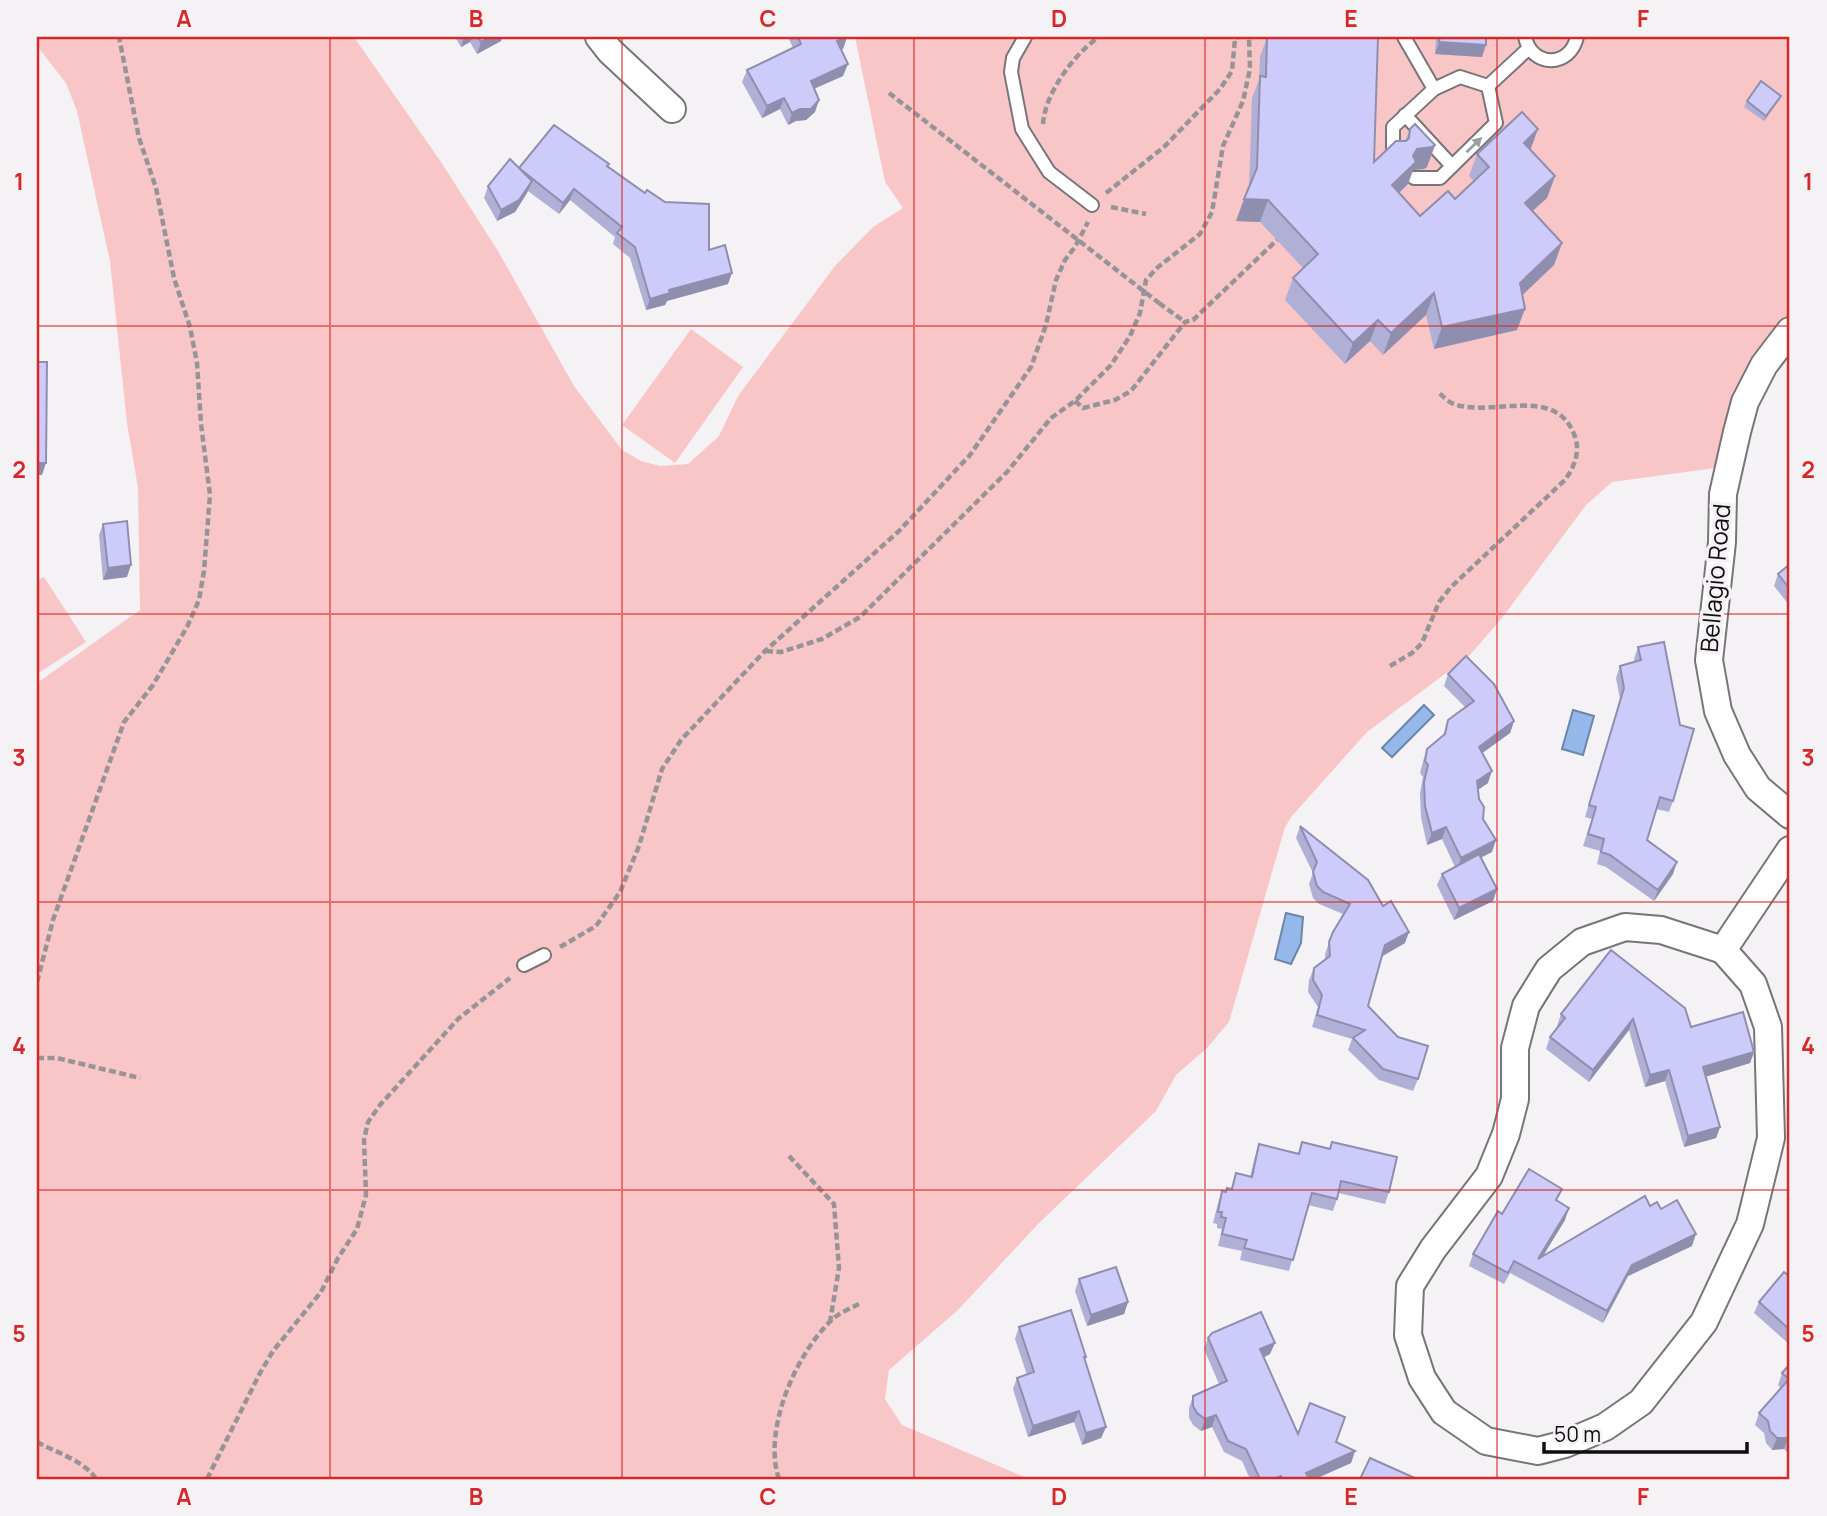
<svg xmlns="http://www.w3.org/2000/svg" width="1827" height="1516" viewBox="0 0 1827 1516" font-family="Manrope,sans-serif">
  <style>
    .green { fill: #f8c6c6 }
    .water { fill: #94b8e9; stroke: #6c85a8; stroke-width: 2 }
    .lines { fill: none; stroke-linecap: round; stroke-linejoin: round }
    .lane-casing { stroke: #777578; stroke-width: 16 }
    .street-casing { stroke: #777578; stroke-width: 30 }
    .path { stroke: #969497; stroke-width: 4.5; stroke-dasharray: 7 3.5; stroke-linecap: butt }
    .lane { stroke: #fff; stroke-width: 12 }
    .street { stroke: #fff; stroke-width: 26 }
    .path-bridge { stroke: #969497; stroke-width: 4.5; stroke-dasharray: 7 3.5; stroke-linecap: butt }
    .wall { fill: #b0afd6 }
    .shaded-wall { fill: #908eae }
    .building { fill: #cdcbf9; stroke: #908eae; stroke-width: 2 }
    .oneway { fill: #9f9e9f }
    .grid { fill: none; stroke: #d62828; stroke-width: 2; stroke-opacity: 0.55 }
    .labels { text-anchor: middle; stroke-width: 7; stroke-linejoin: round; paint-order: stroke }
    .street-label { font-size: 24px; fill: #0e0d0f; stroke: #f5f2f6 }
    .neatline { fill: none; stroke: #d62828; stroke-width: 2.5 }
    .grid-label { font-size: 23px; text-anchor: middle; font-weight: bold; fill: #d62828 }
  </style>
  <rect width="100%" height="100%" fill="#f5f2f6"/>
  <!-- green -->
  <g class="green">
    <polygon points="37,37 354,37 441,162 498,251 574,386 622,450 641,461 660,466 688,464 719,436 738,396 835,266 873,227 903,208 885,182 855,37 1790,37 1790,331 1730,466 1612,482 1586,505 1502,618 1469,656 1367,732 1292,816 1285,827 1229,1022 1207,1048 1176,1075 1156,1111 1038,1224 958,1310 889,1370 885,1399 902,1425 1029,1479 37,1479 37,683 140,610 138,488 127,423 110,261 77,111 66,83 37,46"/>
    <polygon points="691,329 743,367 675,463 622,425"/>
    <polygon points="44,577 86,642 37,674 37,581"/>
  </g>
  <!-- water -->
  <g class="water">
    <polygon points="1424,705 1434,715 1392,757 1382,748"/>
    <polygon points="1573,710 1594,716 1583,755 1562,749"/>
    <polygon points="1286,913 1303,917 1301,943 1291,964 1275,959"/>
  </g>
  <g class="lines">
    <defs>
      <g id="lane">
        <polyline points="1025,37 1013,58 1011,72 1022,129 1049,172 1092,205"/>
        <polyline points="1404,37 1434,89"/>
        <path d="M1525,37C1532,68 1570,68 1577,37"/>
        <polyline points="1488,86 1529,48"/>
        <polyline points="1405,115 1452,166"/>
        <polyline points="1393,156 1393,127 1434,89 1460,77 1488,86 1496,123 1440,178 1414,178"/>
        <polyline points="524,965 544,955"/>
      </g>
      <g id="street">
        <polyline points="599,37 610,51 672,109"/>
        <polyline points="1790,331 1764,365 1745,402 1737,432 1723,494 1722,542 1709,660 1718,711 1737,755 1758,788 1790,815"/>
        <polygon points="1625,927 1661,930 1723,950 1753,984 1768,1027 1771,1138 1750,1224 1704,1322 1641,1402 1605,1427 1565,1444 1538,1451 1486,1441 1444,1412 1422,1378 1408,1335 1410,1286 1433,1249 1489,1176 1506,1134 1515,1099 1515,1048 1526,1006 1549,969 1582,942"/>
        <polyline points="1723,950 1790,850"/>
      </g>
    </defs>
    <!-- lane casing -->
    <use href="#lane" class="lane-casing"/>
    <!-- street casing -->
    <use href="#street" class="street-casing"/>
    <!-- path -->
    <g class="path">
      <path d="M1043,124C1045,93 1074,54 1099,37"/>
      <polyline points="1106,193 1164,147 1220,89 1232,71 1235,39 1238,37"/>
      <polyline points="1111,207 1146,214"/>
      <polyline points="1159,303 1185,322"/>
      <polyline points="1075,401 1083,408 1115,400 1131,391 1185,322 1193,320 1277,240"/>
      <polyline points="766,651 781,652 822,639 860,617 1007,472 1051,418 1075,401 1111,365 1130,336 1140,313 1146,280 1158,267 1200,234 1212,212 1223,146 1243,101 1250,69 1249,38 1247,37"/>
      <path d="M1390,666L1412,653L1422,643L1439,602L1451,587L1565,480C1575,466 1581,450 1574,434C1555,386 1494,416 1457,405C1450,404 1444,397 1439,393"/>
      <polyline points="560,947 596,926 620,892 639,846 662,769 681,740 765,651 899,531 970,455 1031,367 1046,325 1056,280 1065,260 1075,247 1088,222"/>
      <polyline points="37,982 53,920 124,722 153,685 187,627 199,600 204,571 210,495 201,424 197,363 190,327 174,278 156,188 139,138 119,37"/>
      <polyline points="37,1058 57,1058 140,1078"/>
      <polyline points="789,1156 834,1204 839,1268 830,1322"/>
      <path d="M37,1442C55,1452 85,1461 96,1479"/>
      <polyline points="207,1479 260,1373 273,1351 321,1292 338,1258 357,1229 366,1195 364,1140 368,1122 380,1105 458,1019 510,978"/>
      <path d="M779,1479C762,1430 797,1350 835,1317C842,1312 851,1308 859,1304"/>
    </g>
    <!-- lane -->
    <use href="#lane" class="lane"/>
    <!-- street -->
    <use href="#street" class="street"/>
    <!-- path-bridge -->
    <polyline class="path-bridge" points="889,93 1159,303"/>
  </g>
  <!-- wall -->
  <g class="wall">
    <polygon points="455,37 502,37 501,41 477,54 470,42 461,47"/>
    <polygon points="788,37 847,37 843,49 841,49 843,76 814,89 815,112 806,120 796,121 788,125 780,109 762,118 742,82 747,70 793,48"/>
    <polygon points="1267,37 1374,162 1405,141 1410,129 1435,145 1427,167 1424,169 1413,170 1408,184 1399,193 1420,216 1455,199 1474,181 1469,176 1477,154 1530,150 1555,176 1547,198 1532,211 1562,243 1554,265 1522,295 1517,330 1434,349 1426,315 1383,355 1370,341 1345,364 1285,300 1293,278 1303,268 1260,222 1236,221 1249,188 1252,98 1259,80 1260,57"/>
    <polygon points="1436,37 1486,37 1482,57 1435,54"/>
    <polygon points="1747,101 1778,101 1764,121 1744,107"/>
    <polygon points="609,164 608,167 709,250 728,284 667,301 665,305 646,310 630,258 613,244 615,237 570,200 559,214 528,191 515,212 497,221 484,198 488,186 519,168"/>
    <polygon points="103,524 127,577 103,580 99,535"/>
    <polygon points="1790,564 1790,606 1774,586 1778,574"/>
    <polygon points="1638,647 1673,801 1669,812 1656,809 1647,840 1673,874 1654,901 1606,867 1597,864 1600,851 1583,846 1592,819 1585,817 1620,699 1616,678 1620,666 1635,662 1634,659"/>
    <polygon points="1448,674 1514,721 1510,733 1482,753 1488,783 1478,790 1483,819 1492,852 1481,857 1497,889 1493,901 1454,920 1437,885 1442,874 1455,867 1442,839 1427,845 1421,817 1420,793 1423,777 1420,773 1423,761 1427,749 1443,736 1448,720 1465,707 1444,686"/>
    <polygon points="1300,826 1405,943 1382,956 1368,1006 1418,1079 1413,1091 1379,1080 1348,1050 1352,1039 1312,1027 1318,1007 1308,992 1309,980 1314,968 1325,959 1325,954 1333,932 1343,914 1319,904 1313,898 1309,884 1313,873 1296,838"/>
    <polygon points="1611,950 1691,1027 1754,1052 1750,1063 1705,1077 1720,1127 1716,1138 1684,1147 1665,1081 1645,1087 1629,1030 1589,1082 1546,1049 1550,1037 1558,1027 1557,1026 1561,1014"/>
    <polygon points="1302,1142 1330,1148 1332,1142 1389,1192 1385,1204 1339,1193 1333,1211 1308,1205 1289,1271 1240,1260 1242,1251 1218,1246 1222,1229 1217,1228 1217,1224 1213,1223 1218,1203 1222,1191 1226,1192 1231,1189 1236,1173 1250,1177 1255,1156 1259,1144 1298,1153"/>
    <polygon points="1558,1201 1565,1220 1542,1256 1650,1206 1661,1209 1692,1246 1628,1276 1603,1323 1510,1273 1504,1284 1469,1266 1473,1254 1502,1214"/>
    <polygon points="1790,1277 1790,1345 1754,1313 1759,1302"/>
    <polygon points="1079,1279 1128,1302 1124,1314 1087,1326 1075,1291"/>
    <polygon points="1019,1327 1086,1357 1085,1360 1106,1427 1101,1438 1082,1445 1074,1422 1028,1437 1013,1389 1017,1378 1027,1375 1015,1339"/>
    <polygon points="1208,1338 1270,1354 1263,1358 1298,1434 1336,1442 1355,1451 1351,1463 1315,1479 1250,1479 1242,1461 1224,1452 1212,1427 1201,1431 1193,1425 1189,1418 1189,1408 1193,1396 1219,1384 1204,1349"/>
    <polygon points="1790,1364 1790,1455 1784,1449 1772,1450 1766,1443 1764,1433 1755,1425 1759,1413 1781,1388 1778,1385 1782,1373"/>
  </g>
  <!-- shaded-wall -->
  <g class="shaded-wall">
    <polygon points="464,37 472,37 470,42 461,47"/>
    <polygon points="491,37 502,37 501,41 477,54 481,42"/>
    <polygon points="847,37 843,49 833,53 837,41"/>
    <polygon points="1439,42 1486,45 1482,57 1435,54"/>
    <polygon points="848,64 843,76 806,92 811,81"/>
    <polygon points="1781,96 1778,101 1764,121 1766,116"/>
    <polygon points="784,98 780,109 762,118 767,106"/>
    <polygon points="819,100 815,112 806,120 796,121 788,125 792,113"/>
    <polygon points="1538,129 1530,151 1524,143"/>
    <polygon points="1435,145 1427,167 1424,169 1413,170 1408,184 1384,207 1392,185 1417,149"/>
    <polygon points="1555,176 1547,198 1517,225 1525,203"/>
    <polygon points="532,181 527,193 515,212 497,221 501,210"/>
    <polygon points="574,189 570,200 559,214 563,203"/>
    <polygon points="1244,199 1268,200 1260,222 1236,221"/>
    <polygon points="1562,243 1554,265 1512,305 1520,283"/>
    <polygon points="732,273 728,284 667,301 665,305 646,310 650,299 669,290"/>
    <polygon points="1434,293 1426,315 1383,355 1391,333"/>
    <polygon points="1525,309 1517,330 1434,349 1442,327"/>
    <polygon points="1378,320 1370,341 1345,364 1353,343"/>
    <polygon points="37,463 46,463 42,475 37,475"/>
    <polygon points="131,565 127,577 103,580 108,568"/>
    <polygon points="1514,721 1510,733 1474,759 1479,747"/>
    <polygon points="1492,771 1488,783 1473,793 1477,781"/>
    <polygon points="1446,827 1442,839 1427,845 1432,833"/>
    <polygon points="1496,840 1492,852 1457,870 1461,858"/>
    <polygon points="1677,862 1673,874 1654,901 1658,890"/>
    <polygon points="1497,889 1493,901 1454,920 1459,908"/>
    <polygon points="1409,932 1405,943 1381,957 1385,945"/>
    <polygon points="1633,1019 1629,1030 1589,1082 1593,1070"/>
    <polygon points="1754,1052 1750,1063 1698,1079 1703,1067"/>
    <polygon points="1669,1070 1665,1081 1645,1087 1650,1075"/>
    <polygon points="1720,1127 1716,1138 1684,1147 1688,1136"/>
    <polygon points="1569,1208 1565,1220 1534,1271 1538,1259"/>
    <polygon points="1696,1234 1692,1246 1628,1276 1603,1323 1607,1311 1632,1265"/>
    <polygon points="1128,1302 1124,1314 1087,1326 1091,1315"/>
    <polygon points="1275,1343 1270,1354 1255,1361 1260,1349"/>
    <polygon points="1079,1411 1074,1422 1028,1437 1033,1426"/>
    <polygon points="1216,1415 1212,1427 1201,1431 1205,1419"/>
    <polygon points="1106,1427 1101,1438 1082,1445 1086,1433"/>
    <polygon points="1777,1438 1788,1438 1784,1449 1772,1450"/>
    <polygon points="1355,1451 1351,1463 1315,1479 1304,1479 1306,1473"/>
  </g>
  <!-- building -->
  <g class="building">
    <polygon points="478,37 491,37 481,42"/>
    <polygon points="798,37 847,37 837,41 848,64 811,81 819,100 811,109 800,109 792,113 784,98 767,106 747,70 801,44"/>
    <polygon points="1267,37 1378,37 1374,162 1396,141 1406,141 1409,138 1410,129 1415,124 1435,145 1432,147 1417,149 1413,156 1416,162 1392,185 1420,216 1448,191 1455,199 1489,167 1477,154 1522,112 1538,129 1524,143 1555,176 1525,203 1562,243 1520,283 1525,309 1442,327 1434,293 1391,333 1378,320 1353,343 1293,278 1318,254 1268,200 1244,199 1257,168 1260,76 1266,77"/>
    <polygon points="1440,37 1486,37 1486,45 1439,42"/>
    <polygon points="1761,81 1781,96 1766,116 1747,101"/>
    <polygon points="554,125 609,164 607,166 645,193 647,190 665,202 709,204 709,250 725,245 732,273 669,290 670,293 650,299 635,247 617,233 622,227 574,189 563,203 519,168 532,181 519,200 501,210 488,186 510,159 519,168"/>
    <polygon points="37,362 47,362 46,463 37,463"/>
    <polygon points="127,521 131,565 108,568 103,524"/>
    <polygon points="1790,564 1790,589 1778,574"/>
    <polygon points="1664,642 1680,725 1694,729 1673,801 1660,797 1647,840 1677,862 1658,890 1610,855 1601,852 1604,839 1588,834 1596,807 1589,805 1624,688 1620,666 1641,660 1638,647"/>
    <polygon points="1466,656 1494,684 1514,721 1479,747 1492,771 1477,781 1479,799 1484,807 1483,819 1496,840 1461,858 1446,827 1432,833 1425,806 1424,782 1428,765 1425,761 1427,749 1445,734 1448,720 1474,701 1448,674"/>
    <polygon points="1300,826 1368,880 1383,906 1391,901 1409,932 1385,945 1368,1006 1398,1037 1428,1046 1418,1079 1383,1069 1353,1038 1365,1030 1317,1015 1322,995 1313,980 1314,968 1330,956 1329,942 1333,932 1350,904 1323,892 1317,886 1313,872 1317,862"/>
    <polygon points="1479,854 1497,889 1459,908 1442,874"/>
    <polygon points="1611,950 1685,1008 1691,1027 1743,1012 1754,1052 1703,1067 1720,1127 1688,1136 1669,1070 1650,1075 1633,1019 1593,1070 1550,1037 1565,1018 1561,1014"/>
    <polygon points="1302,1142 1330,1149 1332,1142 1397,1157 1389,1192 1341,1181 1337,1199 1312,1193 1293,1260 1244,1248 1247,1240 1222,1234 1226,1218 1221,1217 1222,1212 1218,1212 1222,1191 1226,1192 1227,1188 1232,1189 1236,1173 1252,1177 1259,1144 1299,1154"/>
    <polygon points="1529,1169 1562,1189 1556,1200 1569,1208 1538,1259 1645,1196 1650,1206 1657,1202 1661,1209 1677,1200 1696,1234 1632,1265 1607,1311 1514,1261 1508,1273 1473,1254 1498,1211 1502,1214"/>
    <polygon points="1116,1267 1128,1302 1091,1315 1079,1279"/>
    <polygon points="1784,1272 1790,1277 1790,1330 1759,1302"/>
    <polygon points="1071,1310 1086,1357 1084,1357 1106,1427 1086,1433 1079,1411 1033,1426 1017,1378 1034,1372 1019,1327"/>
    <polygon points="1261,1312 1275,1343 1260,1349 1298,1434 1310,1403 1345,1417 1336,1442 1355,1451 1306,1473 1309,1479 1282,1479 1281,1476 1273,1479 1260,1479 1246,1449 1228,1441 1216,1415 1205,1419 1197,1413 1193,1406 1193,1396 1227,1381 1208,1338 1212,1333"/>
    <polygon points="1790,1364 1790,1440 1788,1438 1777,1438 1770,1431 1768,1421 1759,1413 1789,1379 1782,1373"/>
    <polygon points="1370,1458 1417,1479 1360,1479"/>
  </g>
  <!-- one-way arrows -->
  <defs><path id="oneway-solid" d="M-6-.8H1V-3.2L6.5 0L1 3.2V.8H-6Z" transform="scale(1.75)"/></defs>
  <use class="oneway" href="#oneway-solid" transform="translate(1474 145) rotate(-44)"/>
  <!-- grid -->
  <path class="grid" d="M330,37V1479M622,37V1479M914,37V1479M1205,37V1479M1497,37V1479M37,326H1790M37,614H1790M37,902H1790M37,1190H1790"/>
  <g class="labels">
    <!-- street labels -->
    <g class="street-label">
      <text transform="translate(1716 578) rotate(-85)" y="8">Bellagio Road</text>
    </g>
  </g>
  <!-- border -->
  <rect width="1827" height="1516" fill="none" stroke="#f5f2f6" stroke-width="77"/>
  <!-- scale -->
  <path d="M1544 1442v10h203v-10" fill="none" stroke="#0e0d0f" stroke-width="3.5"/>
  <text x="1554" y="1442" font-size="21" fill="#0e0d0f" stroke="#f5f2f6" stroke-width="5" paint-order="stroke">50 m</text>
  <rect x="38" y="38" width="1750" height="1440" class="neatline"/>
  <g class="grid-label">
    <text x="184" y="27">A</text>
    <text x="476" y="27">B</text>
    <text x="768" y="27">C</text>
    <text x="1059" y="27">D</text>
    <text x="1351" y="27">E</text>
    <text x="1643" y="27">F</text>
    <text x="19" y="190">1</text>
    <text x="1808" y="190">1</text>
    <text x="19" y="478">2</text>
    <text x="1808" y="478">2</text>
    <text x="19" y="766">3</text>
    <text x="1808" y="766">3</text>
    <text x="19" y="1054">4</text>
    <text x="1808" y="1054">4</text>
    <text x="19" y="1342">5</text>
    <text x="1808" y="1342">5</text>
    <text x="184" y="1505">A</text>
    <text x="476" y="1505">B</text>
    <text x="768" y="1505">C</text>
    <text x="1059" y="1505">D</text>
    <text x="1351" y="1505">E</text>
    <text x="1643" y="1505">F</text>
  </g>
</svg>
